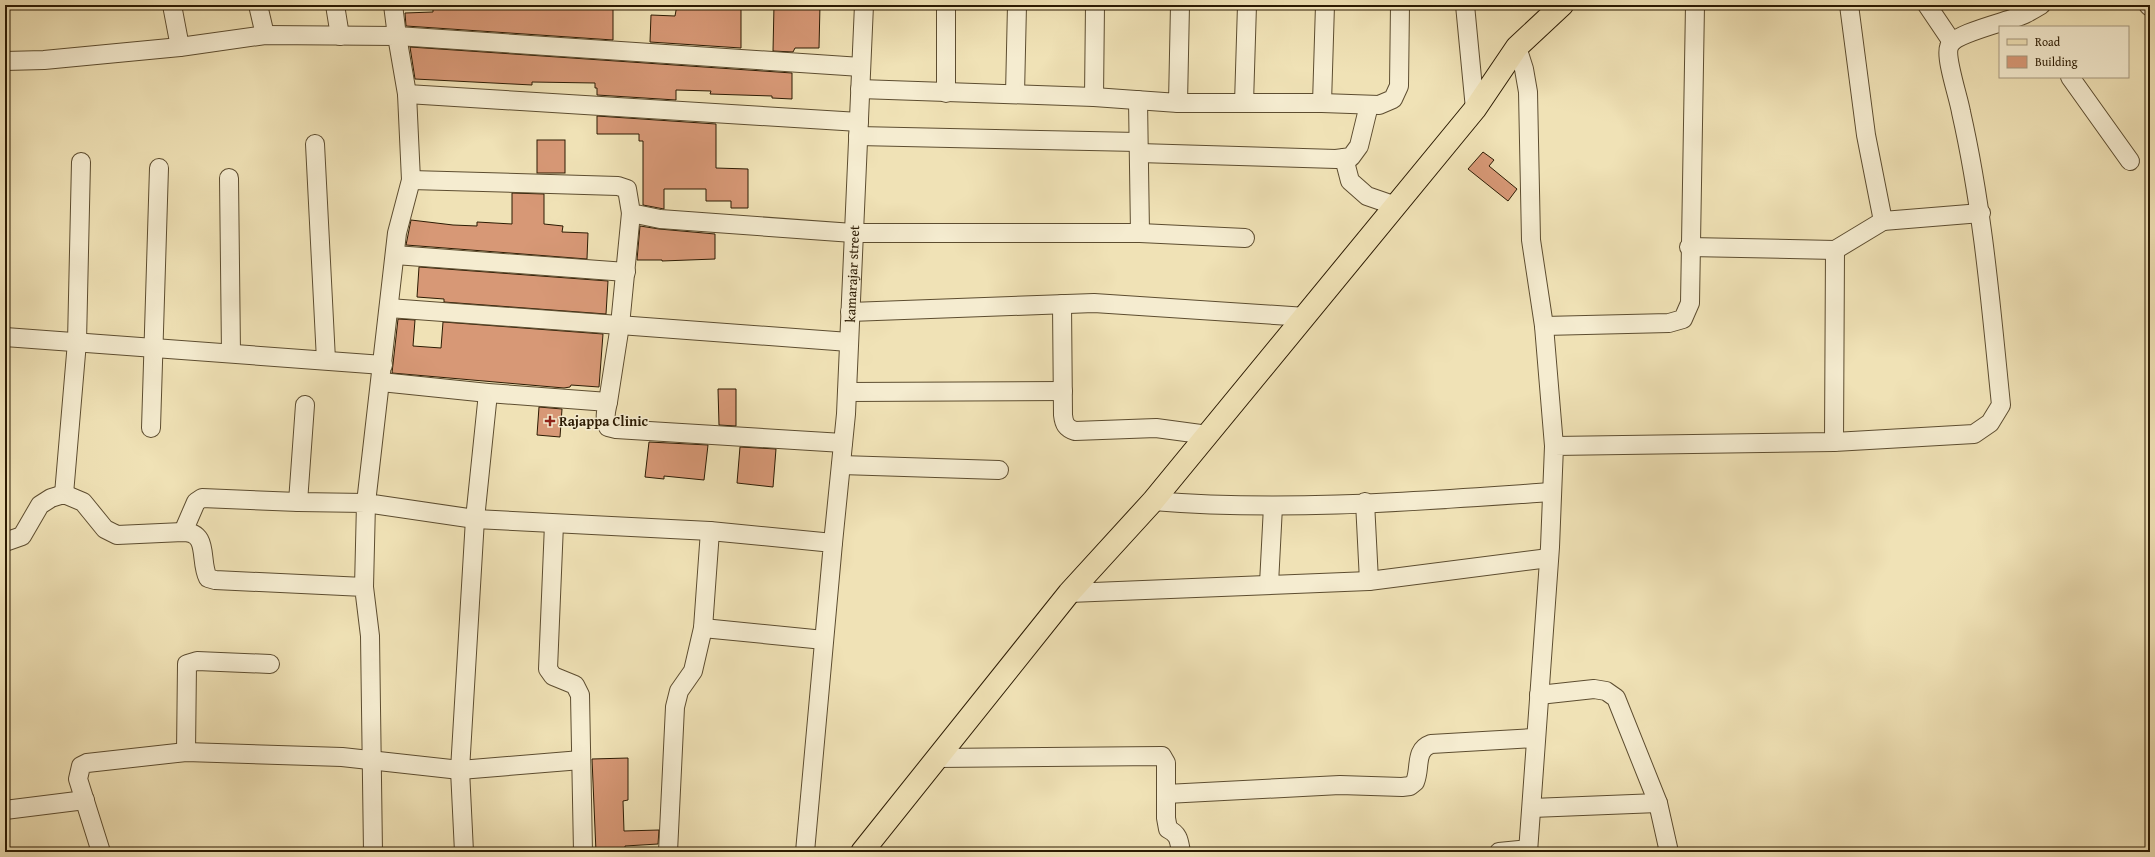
<svg xmlns="http://www.w3.org/2000/svg" width="2155" height="857" viewBox="0 0 2155 857" font-family="'Gentium Book Plus',serif">
  <style>
    .building { fill: #d79876; stroke: #2c1b03 }
    .lines { fill: none; stroke-linecap: round; stroke-linejoin: round }
    .minor-casing { stroke: #5d4d30; stroke-width: 20 }
    .major-casing { stroke: #2c1b03; stroke-width: 24 }
    .minor { stroke: #f5ecd0; stroke-width: 18 }
    .major { stroke: #f0e2b6; stroke-width: 22 }
    .poi-dot { fill: #8f2418; stroke: #f5ecd0; stroke-width: 1.5 }
    .labels { text-anchor: middle; stroke-width: 3; stroke-linejoin: round; paint-order: stroke }
    .street-label { font-size: 14px; fill: #2c1b03; stroke: #f5ecd0 }
    .poi-label { font-size: 14px; font-weight: bold; fill: #2c1b03; stroke: #f5ecd0; text-anchor: start }
  </style>
  <rect width="100%" height="100%" fill="#f0e2b6"/>
  <filter id="stains"><feTurbulence type="fractalNoise" baseFrequency=".005" numOctaves="4"/><feColorMatrix values="0 0 0 0 .2 0 0 0 0 .09 0 0 0 0 .02 0 0 0 .5 -.17"/></filter>
  <radialGradient id="worn" r=".72"><stop offset=".6" stop-color="#630" stop-opacity="0"/><stop offset="1" stop-color="#630" stop-opacity=".3"/></radialGradient>
  <!-- building -->
  <g class="building">
    <polygon points="433,5 588,5 588,9 613,9 613,40 406,26 405,13 433,12"/>
    <polygon points="677,5 741,5 741,48 650,42 651,15 675,16"/>
    <polygon points="774,5 820,5 819,48 795,48 793,52 773,51"/>
    <polygon points="410,47 792,73 792,99 772,98 772,96 710,94 711,91 676,90 676,100 597,95 597,88 595,88 595,83 532,82 532,85 415,79"/>
    <polygon points="597,116 716,124 716,168 748,169 748,208 731,208 731,201 706,201 706,189 664,189 664,209 643,205 643,141 639,141 639,134 597,134"/>
    <rect x="537" y="140" width="28" height="33"/>
    <polygon points="1483,152 1494,160 1489,166 1517,189 1508,201 1468,169"/>
    <polygon points="512,193 544,194 544,224 563,226 562,232 588,233 587,259 406,245 411,220 453,225 477,226 477,222 512,224"/>
    <polygon points="640,226 659,229 715,234 715,259 662,261 662,260 637,260"/>
    <polygon points="419,267 608,281 606,314 444,302 444,299 417,297"/>
    <polygon points="398,319 415,320 413,346 441,348 443,322 603,334 599,387 571,385 570,387 564,388 392,373"/>
    <polygon points="718,389 736,389 736,426 719,425"/>
    <polygon points="539,407 562,409 560,437 537,435"/>
    <polygon points="649,442 708,445 704,480 664,476 664,479 645,477"/>
    <polygon points="740,447 776,449 773,487 737,483"/>
    <polygon points="628,758 628,800 623,801 624,831 659,830 658,844 625,846 625,852 596,852 592,759"/>
  </g>
  <g class="lines">
    <defs>
      <g id="minor">
        <polyline points="172,5 180,47"/>
        <polyline points="258,5 265,35"/>
        <polyline points="335,5 340,36"/>
        <polyline points="393,5 397,36 861,67"/>
        <polyline points="946,5 946,93"/>
        <polyline points="1465,5 1475,109"/>
        <polyline points="1849,5 1866,135 1883,221 1981,213"/>
        <polyline points="1927,5 1952,42"/>
        <polyline points="2148,5 2150,7"/>
        <polyline points="1517,47 1524,69 1528,92 1531,240 1544,326 1554,446"/>
        <polyline points="5,61 44,60 180,47 265,35 397,36 407,94 411,180 397,233 366,503 475,519 710,531 833,543 805,852"/>
        <polyline points="2070,77 2130,161"/>
        <polyline points="860,89 1094,97 1178,103 1180,5"/>
        <polyline points="407,94 859,122"/>
        <polyline points="1015,94 1017,5"/>
        <polyline points="1094,97 1095,5"/>
        <polyline points="1178,103 1322,103 1325,5"/>
        <polyline points="1244,103 1247,5"/>
        <polyline points="1322,103 1379,105 1393,99 1399,86 1400,5"/>
        <polyline points="858,136 1138,142"/>
        <polyline points="315,144 326,360"/>
        <polyline points="1139,153 1336,159 1351,157 1359,146 1369,105"/>
        <polyline points="1344,158 1350,181 1367,196 1396,206"/>
        <polyline points="229,178 231,353"/>
        <polyline points="411,180 618,186 627,189 631,213 660,219 853,233 1140,233 1138,100"/>
        <polyline points="1140,233 1245,238"/>
        <polyline points="1689,247 1835,250 1883,221"/>
        <polyline points="395,255 626,272"/>
        <path d="M1062,304L1063,415C1064,424 1066,428 1075,431L1156,428L1208,435"/>
        <polyline points="389,308 849,342"/>
        <polyline points="850,312 1094,303 1306,317"/>
        <polyline points="1544,326 1669,323 1683,319 1690,303 1695,5"/>
        <polyline points="5,337 383,365"/>
        <path d="M381,382L488,393L608,402C606,411 604,418 608,427L616,429L843,443"/>
        <polyline points="847,392 1063,391"/>
        <polyline points="608,402 620,325 631,213"/>
        <polyline points="151,428 159,168"/>
        <polyline points="1834,442 1835,250"/>
        <polyline points="841,465 999,470"/>
        <polyline points="64,494 77,342 81,162"/>
        <path d="M1153,501C1286,512 1420,501 1552,492"/>
        <polyline points="298,502 305,405"/>
        <polyline points="1365,502 1369,581"/>
        <polyline points="554,524 548,669 553,676 575,685 580,695 583,852"/>
        <polyline points="183,532 196,502 202,498 298,502 366,503 364,587"/>
        <path d="M5,542L22,536L40,505L51,498L64,494L83,502L105,529L117,535L183,532C210,532 199,561 208,578L215,580L364,587L370,636L373,852"/>
        <path id="s1" d="M833,543L846,414L864,5"/>
        <polyline points="1269,584 1273,506"/>
        <polyline points="1069,593 1369,581 1549,558"/>
        <polyline points="703,628 824,640"/>
        <polyline points="1539,695 1594,689 1606,691 1616,698 1658,803 1669,852"/>
        <polyline points="186,752 187,664 197,661 270,664"/>
        <path d="M937,758L1162,756L1166,763V818L1168,829C1179,834 1179,841 1181,852"/>
        <path d="M1166,794L1340,785L1402,787L1410,786L1415,782C1421,768 1414,750 1431,744L1535,738"/>
        <polyline points="1532,808 1658,803"/>
        <polyline points="5,810 85,800"/>
        <polyline points="101,852 78,779 81,766 87,763 186,752 342,757 460,770 581,760"/>
        <polyline points="464,852 460,770 475,519 488,393"/>
        <polyline points="668,852 675,707 679,691 693,671 703,628 710,531"/>
        <polyline points="1499,852 1528,849"/>
        <path d="M1528,852L1550,547L1554,446L1834,442L1974,434L1990,423L2001,405C1991,307 1983,209 1961,112C1959,99 1945,58 1949,47C1953,33 2011,21 2025,14C2031,11 2036,8 2041,5"/>
      </g>
      <polyline id="major" points="862,852 1069,593 1153,501 1475,109 1517,47 1562,5"/>
    </defs>
    <!-- minor casing -->
    <use href="#minor" class="minor-casing"/>
    <!-- major casing -->
    <use href="#major" class="major-casing"/>
    <!-- minor -->
    <use href="#minor" class="minor"/>
    <!-- major -->
    <use href="#major" class="major"/>
  </g>
  <!-- markers -->
  <path class="poi-dot" d="M548 415h4v4h4v4h-4v4h-4v-4h-4v-4h4z"/>
  <g class="labels">
    <!-- street labels -->
    <g class="street-label">
      <text dy="5" stroke="none"><textPath href="#s1" startOffset="270">kamarajar street</textPath></text>
    </g>
    <!-- poi labels -->
    <g class="poi-label">
      <text x="559" y="426">Rajappa Clinic</text>
    </g>
  </g>
  <!-- margin -->
  <rect width="2155" height="857" fill="none" stroke="#f0e2b6" stroke-width="20"/>
  <rect x="6" y="6" width="2143" height="845" fill="none" stroke="#2c1b03" stroke-width="2"/>
  <rect x="10" y="10" width="2135" height="837" fill="none" stroke="#2c1b03"/>
  <!-- legend -->
  <rect x="1999" y="26" width="130" height="52" fill="#f5ecd0" stroke="#a5987e"/>
  <rect x="2007" y="39" width="20" height="6" fill="#f0e2b6" stroke="#a5987e"/>
  <text x="2035" y="46" font-size="12" fill="#2c1b03">Road</text>
  <rect x="2007" y="56" width="20" height="12" fill="#d79876" stroke="#a5987e"/>
  <text x="2035" y="66" font-size="12" fill="#2c1b03">Building</text>
  <rect width="100%" height="100%" filter="url(#stains)"/>
  <rect width="100%" height="100%" fill="url(#worn)"/>
</svg>
